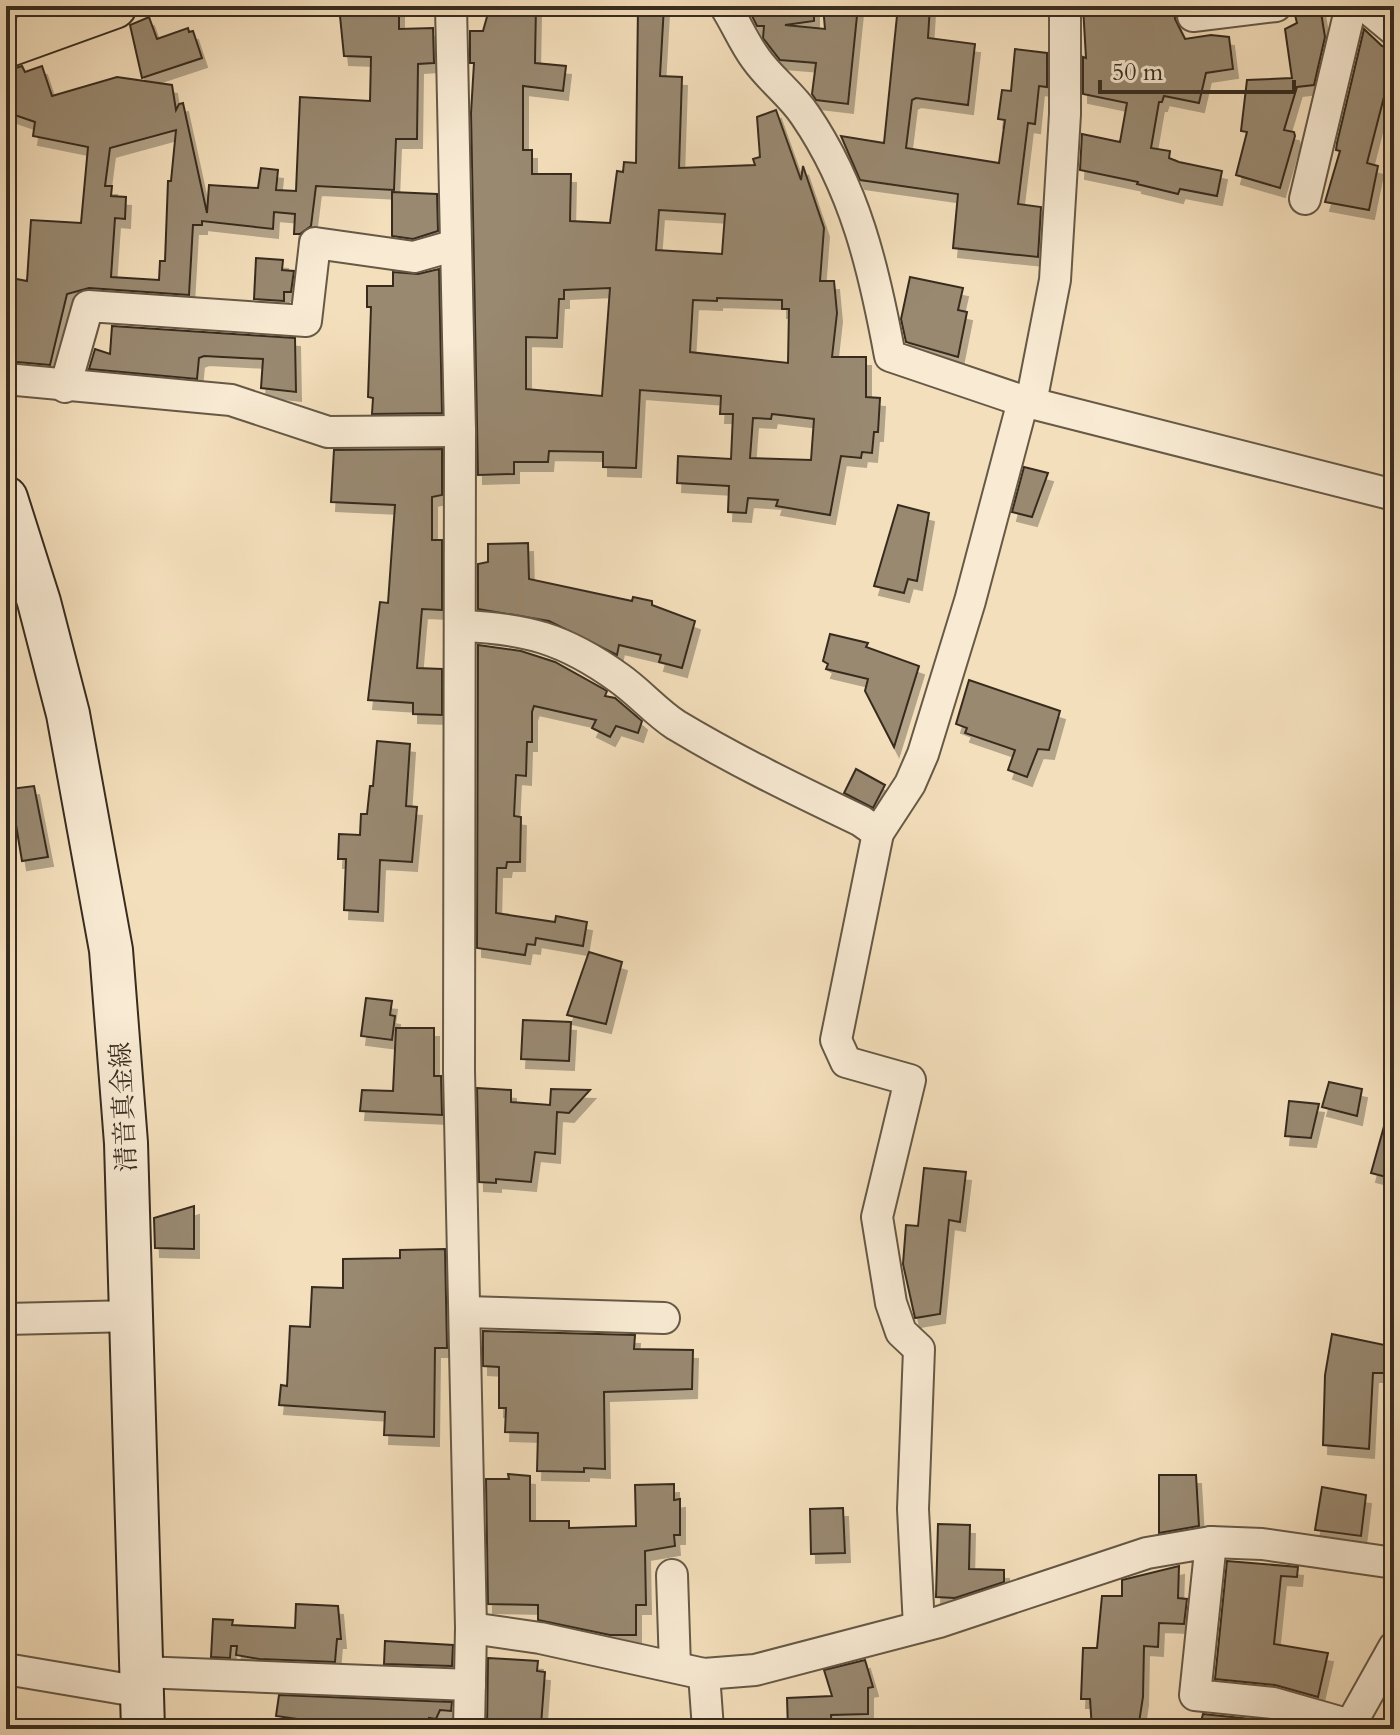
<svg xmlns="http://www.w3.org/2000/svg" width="1400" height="1735" viewBox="0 0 1400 1735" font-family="Cardo,'Noto Serif JP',serif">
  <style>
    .building { fill: #998971; stroke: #372c1f; stroke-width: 2; fill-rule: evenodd; filter: url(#shadow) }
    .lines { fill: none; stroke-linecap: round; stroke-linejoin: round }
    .street-casing { stroke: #665946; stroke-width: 34 }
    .secondary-casing { stroke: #372c1f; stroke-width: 46 }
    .highway-casing { stroke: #372c1f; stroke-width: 48 }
    .street { stroke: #f8ead3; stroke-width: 30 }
    .secondary { stroke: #f8ead3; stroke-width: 42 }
    .highway { stroke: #f4dfbc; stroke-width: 44 }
    .labels { text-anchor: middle; stroke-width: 7; stroke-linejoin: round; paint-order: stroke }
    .street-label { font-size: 26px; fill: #372c1f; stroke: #f8ead3 }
  </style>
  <defs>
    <filter id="shadow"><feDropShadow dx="5" dy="9" stdDeviation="0" flood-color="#0004"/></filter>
  </defs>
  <rect width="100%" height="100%" fill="#f4dfbc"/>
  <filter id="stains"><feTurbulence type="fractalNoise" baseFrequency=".0025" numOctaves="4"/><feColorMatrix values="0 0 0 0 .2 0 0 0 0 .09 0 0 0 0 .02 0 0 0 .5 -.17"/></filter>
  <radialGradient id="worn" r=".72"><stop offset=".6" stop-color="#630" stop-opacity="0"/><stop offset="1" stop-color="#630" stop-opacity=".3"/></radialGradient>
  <!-- building -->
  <g class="building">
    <path d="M339,6H399V29L433,28L434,63L418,64L417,139H396L394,190L316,186L311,226L300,234H294L295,214L274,212L273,229L202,221V225H193L189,295L89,288L67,294L50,365L6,361V277L27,281L31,220L81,223L88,147L33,136L35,122L6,112V71L22,66L25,72L42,66L52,96L117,77L172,85L176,110L179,104L183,103L207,213L209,185L258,188L261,168L278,170L276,190L296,191L300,97L370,101L371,57L344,56ZM176,130L171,181H168L165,261H160L159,280L111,277L115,218L125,219L126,197L111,196L112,186H105L110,148Z"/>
    <path d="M490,6H536L535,63L566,66L563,91L523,86V150H532V174H571L570,221L610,223L617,171L623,172L624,162L636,163L638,6H664L660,76L682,77L679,168L755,165L753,159L760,157L757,117L776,110L801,180L803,166L824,228L820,281H834L837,313L832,357H866V397L880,398L878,432H874L872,453L862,452L861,458L841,456L830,515L776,506L778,500L748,498L746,513L728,512L729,486L677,483L678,456L731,459L733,414H720L721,396L640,390L636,468L603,467V452L549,451L548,462H514V474L478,475L471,113L474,63H470V31H483ZM659,210L725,214L722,254L656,250ZM610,288L602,396L526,389V337L557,338L559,299H564V290ZM717,298L782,300V309H789L788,363L690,352L693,300L717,301ZM772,414L814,419L811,460L750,458L753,418L771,419Z"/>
    <polygon points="747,6 814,6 814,21 785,25 825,29 823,6 858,6 848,104 816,100 812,94 816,63 780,60 763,38 764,26 757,26"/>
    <polygon points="898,6 930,6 928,38 975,44 968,105 916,98 912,100 906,148 999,163 1005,120 998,119 1002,90 1011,91 1015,49 1047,53 1047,87 1039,86 1035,124 1028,123 1018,204 1041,207 1038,257 953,248 958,194 860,180 841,136 884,143"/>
    <polygon points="1083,6 1174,6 1175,19 1185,39 1211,35 1229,37 1233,69 1206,73 1199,103 1164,96 1162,102 1159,102 1151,148 1170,151 1169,158 1179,162 1222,171 1217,196 1180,189 1178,194 1137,184 1138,182 1080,170 1082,134 1120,142 1127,103 1083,94 1083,57 1086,58"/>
    <polygon points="1320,6 1325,37 1314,85 1297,87 1284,130 1294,132 1295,136 1280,188 1236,175 1247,132 1241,131 1247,80 1292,78 1285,29 1297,23 1294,11"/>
    <polygon points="149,17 157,39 188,28 189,32 193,31 202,58 142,78 130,25"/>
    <polygon points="1364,29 1382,46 1390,48 1388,58 1394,58 1367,163 1378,166 1369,210 1325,202 1340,151 1336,150 1337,143"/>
    <polygon points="392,192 437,194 438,231 413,239 392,236"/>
    <polygon points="256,258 283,260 282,270 294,271 291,292 284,292 284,301 254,299"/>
    <polygon points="439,269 442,413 372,414 373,398 368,397 371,307 367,307 367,286 393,286 393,272 418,274"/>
    <polygon points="910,277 963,288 958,310 967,312 958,357 906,342 901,319"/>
    <polygon points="112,326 295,338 296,392 261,388 263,359 204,356 199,358 197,379 89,369 95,349 110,354"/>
    <polygon points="442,449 442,495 432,497 432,540 442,540 442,610 422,609 417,668 442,669 442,715 413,714 413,703 368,700 380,602 388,603 395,505 331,502 334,450"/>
    <polygon points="1024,467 1048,473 1032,517 1012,512"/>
    <polygon points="898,505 929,513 917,581 908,579 904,593 874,586"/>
    <polygon points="528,543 529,579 632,601 633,597 652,601 652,605 695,621 682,668 659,662 661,655 619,645 617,655 549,621 478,609 478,564 488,562 488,544"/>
    <polygon points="830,634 868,643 866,647 919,666 894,747 865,691 868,679 826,669 828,664 823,661"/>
    <polygon points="478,645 521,651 555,662 607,691 605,696 615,698 642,721 638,733 616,726 610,737 592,728 596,720 534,706 532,712 532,742 527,742 526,776 516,775 514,816 521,817 520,862 507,862 506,868 497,868 496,913 555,922 556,916 587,922 583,946 536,938 535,945 527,944 525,955 477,948"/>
    <polygon points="969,680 1060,711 1049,750 1038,749 1027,777 1008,770 1015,750 965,733 967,728 956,724"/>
    <polygon points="377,741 410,744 406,806 417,807 412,862 380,860 378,912 344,910 346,859 338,859 339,834 360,835 361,814 367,814 370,786 373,786"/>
    <polygon points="856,769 885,785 873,808 844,793"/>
    <polygon points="34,786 48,857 22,861 10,789"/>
    <polygon points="589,952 622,962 606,1024 567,1015"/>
    <polygon points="366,998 392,1001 390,1015 395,1016 392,1040 361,1036"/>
    <polygon points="523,1020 571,1022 569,1061 521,1059"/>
    <polygon points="396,1028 434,1028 434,1076 441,1076 442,1115 360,1111 362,1090 393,1091"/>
    <polygon points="1329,1082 1362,1089 1357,1116 1322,1107"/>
    <polygon points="477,1088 511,1090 511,1102 550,1105 551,1089 590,1090 569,1113 557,1112 555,1154 535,1152 531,1182 496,1179 496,1183 479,1182"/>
    <polygon points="1289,1101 1319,1104 1311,1138 1285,1136"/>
    <polygon points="1388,1112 1394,1113 1394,1179 1371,1173"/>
    <polygon points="924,1168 966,1172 960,1222 949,1220 940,1314 915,1318 903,1264 906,1225 918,1226"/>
    <polygon points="194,1206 194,1249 155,1248 154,1218"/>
    <polygon points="445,1249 447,1348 435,1348 434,1437 384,1435 385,1412 279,1405 281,1385 287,1386 290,1326 310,1327 312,1287 343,1288 343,1259 400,1258 400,1250"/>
    <polygon points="483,1331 635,1335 634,1349 693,1350 692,1389 604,1392 605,1469 584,1468 584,1472 537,1471 538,1433 505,1432 506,1408 499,1408 499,1367 483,1366"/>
    <polygon points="1332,1334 1394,1347 1394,1373 1373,1373 1369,1449 1323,1445 1325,1375"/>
    <polygon points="508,1474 530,1476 530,1521 569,1521 569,1528 636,1526 635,1485 674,1484 674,1500 680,1499 680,1535 674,1535 675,1546 645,1551 646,1605 636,1605 636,1635 610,1635 538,1620 538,1605 488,1604 486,1479 509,1479"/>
    <polygon points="1159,1475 1196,1475 1199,1526 1159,1533"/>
    <polygon points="1322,1487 1366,1495 1361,1536 1315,1530"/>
    <polygon points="843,1508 845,1553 811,1554 810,1509"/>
    <polygon points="938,1524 970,1525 969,1569 1004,1570 1004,1582 955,1598 936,1597"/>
    <polygon points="1227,1561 1298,1567 1297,1577 1281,1576 1274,1644 1328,1653 1318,1697 1275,1685 1215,1679"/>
    <polygon points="1179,1566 1178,1598 1187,1599 1184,1624 1159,1623 1158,1647 1144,1646 1143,1697 1138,1729 1092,1729 1090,1699 1081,1699 1083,1648 1097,1648 1102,1596 1122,1596 1122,1580"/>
    <polygon points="296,1604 338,1606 341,1639 337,1639 335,1662 259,1659 236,1655 237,1646 231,1646 230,1658 211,1657 213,1619 233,1620 232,1625 295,1628"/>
    <polygon points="385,1641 453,1645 452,1666 384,1664"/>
    <polygon points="488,1658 538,1661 537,1671 545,1672 541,1725 509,1724 508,1729 487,1729"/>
    <polygon points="865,1660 873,1687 868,1688 868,1714 831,1715 832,1729 788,1729 787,1698 832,1696 824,1670"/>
    <polygon points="279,1695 452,1702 451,1711 440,1710 436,1719 429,1718 428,1729 368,1729 276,1716"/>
    <polygon points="1203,1714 1270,1721 1298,1729 1199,1729"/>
  </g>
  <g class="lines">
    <defs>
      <g id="street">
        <polyline points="451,6 460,431 459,1071 471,1628 469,1729"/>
        <path d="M725,6C736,23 744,43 756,59C770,79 791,94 805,115C855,188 874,269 890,356L1023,401L1394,495"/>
        <polyline points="1192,6 1193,16 1276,6"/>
        <polyline points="1365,6 1394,30"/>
        <polyline points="1305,199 1351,6"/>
        <polyline points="6,379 231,400 328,432 460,431"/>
        <polyline points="65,387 88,306 306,321 315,243 414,257 456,245"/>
        <polyline points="1031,403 1055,280 1065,114 1065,6"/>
        <path d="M460,626C526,628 565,639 619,678C639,692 656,712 676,725C736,761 798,791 861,821L878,833L910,784L923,754L970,601L1023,401"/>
        <polyline points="878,833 836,1040 846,1062 910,1080 877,1217 891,1303 901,1332 919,1349 913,1509 919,1627"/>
        <polyline points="465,1312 664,1318"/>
        <polyline points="6,1319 133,1316"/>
        <polyline points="1211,1542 1262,1544 1394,1563"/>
        <polyline points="672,1575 675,1667"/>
        <polyline points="471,1628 540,1638 704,1674 755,1670 939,1622 1147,1553 1211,1542 1195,1695 1273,1703 1350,1725"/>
        <polyline points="6,1669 142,1692"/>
        <polyline points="141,1672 470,1685"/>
        <polyline points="704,1674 708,1729"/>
        <polyline points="1348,1729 1394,1647"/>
      </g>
      <polyline id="secondary" points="6,498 39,602 68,714 111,950 126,1143 143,1729"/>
      <polyline id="highway" points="6,45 114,6"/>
    </defs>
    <!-- street casing -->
    <use href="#street" class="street-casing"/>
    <!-- secondary casing -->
    <use href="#secondary" class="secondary-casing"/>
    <!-- highway casing -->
    <use href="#highway" class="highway-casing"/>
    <!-- street -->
    <use href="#street" class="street"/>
    <!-- secondary -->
    <use href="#secondary" class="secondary"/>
    <!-- highway -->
    <use href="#highway" class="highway"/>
  </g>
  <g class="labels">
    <!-- street labels -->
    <g class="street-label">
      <text transform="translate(123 1107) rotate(-93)" y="9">清音真金線</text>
    </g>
  </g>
  <!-- margin -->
  <rect width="1400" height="1735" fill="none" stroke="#f4dfbc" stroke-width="32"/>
  <rect x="8" y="8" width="1384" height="1719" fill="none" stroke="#372c1f" stroke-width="4"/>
  <rect x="16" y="16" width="1368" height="1703" fill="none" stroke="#372c1f" stroke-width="2"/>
  <!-- scale -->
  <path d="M1100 80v12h194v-12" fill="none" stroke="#372c1f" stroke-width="4"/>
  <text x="1112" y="80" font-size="24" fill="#372c1f" stroke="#f8ead3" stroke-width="6" paint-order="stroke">50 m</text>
  <rect width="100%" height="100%" filter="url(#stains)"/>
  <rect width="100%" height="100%" fill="url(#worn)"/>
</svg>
